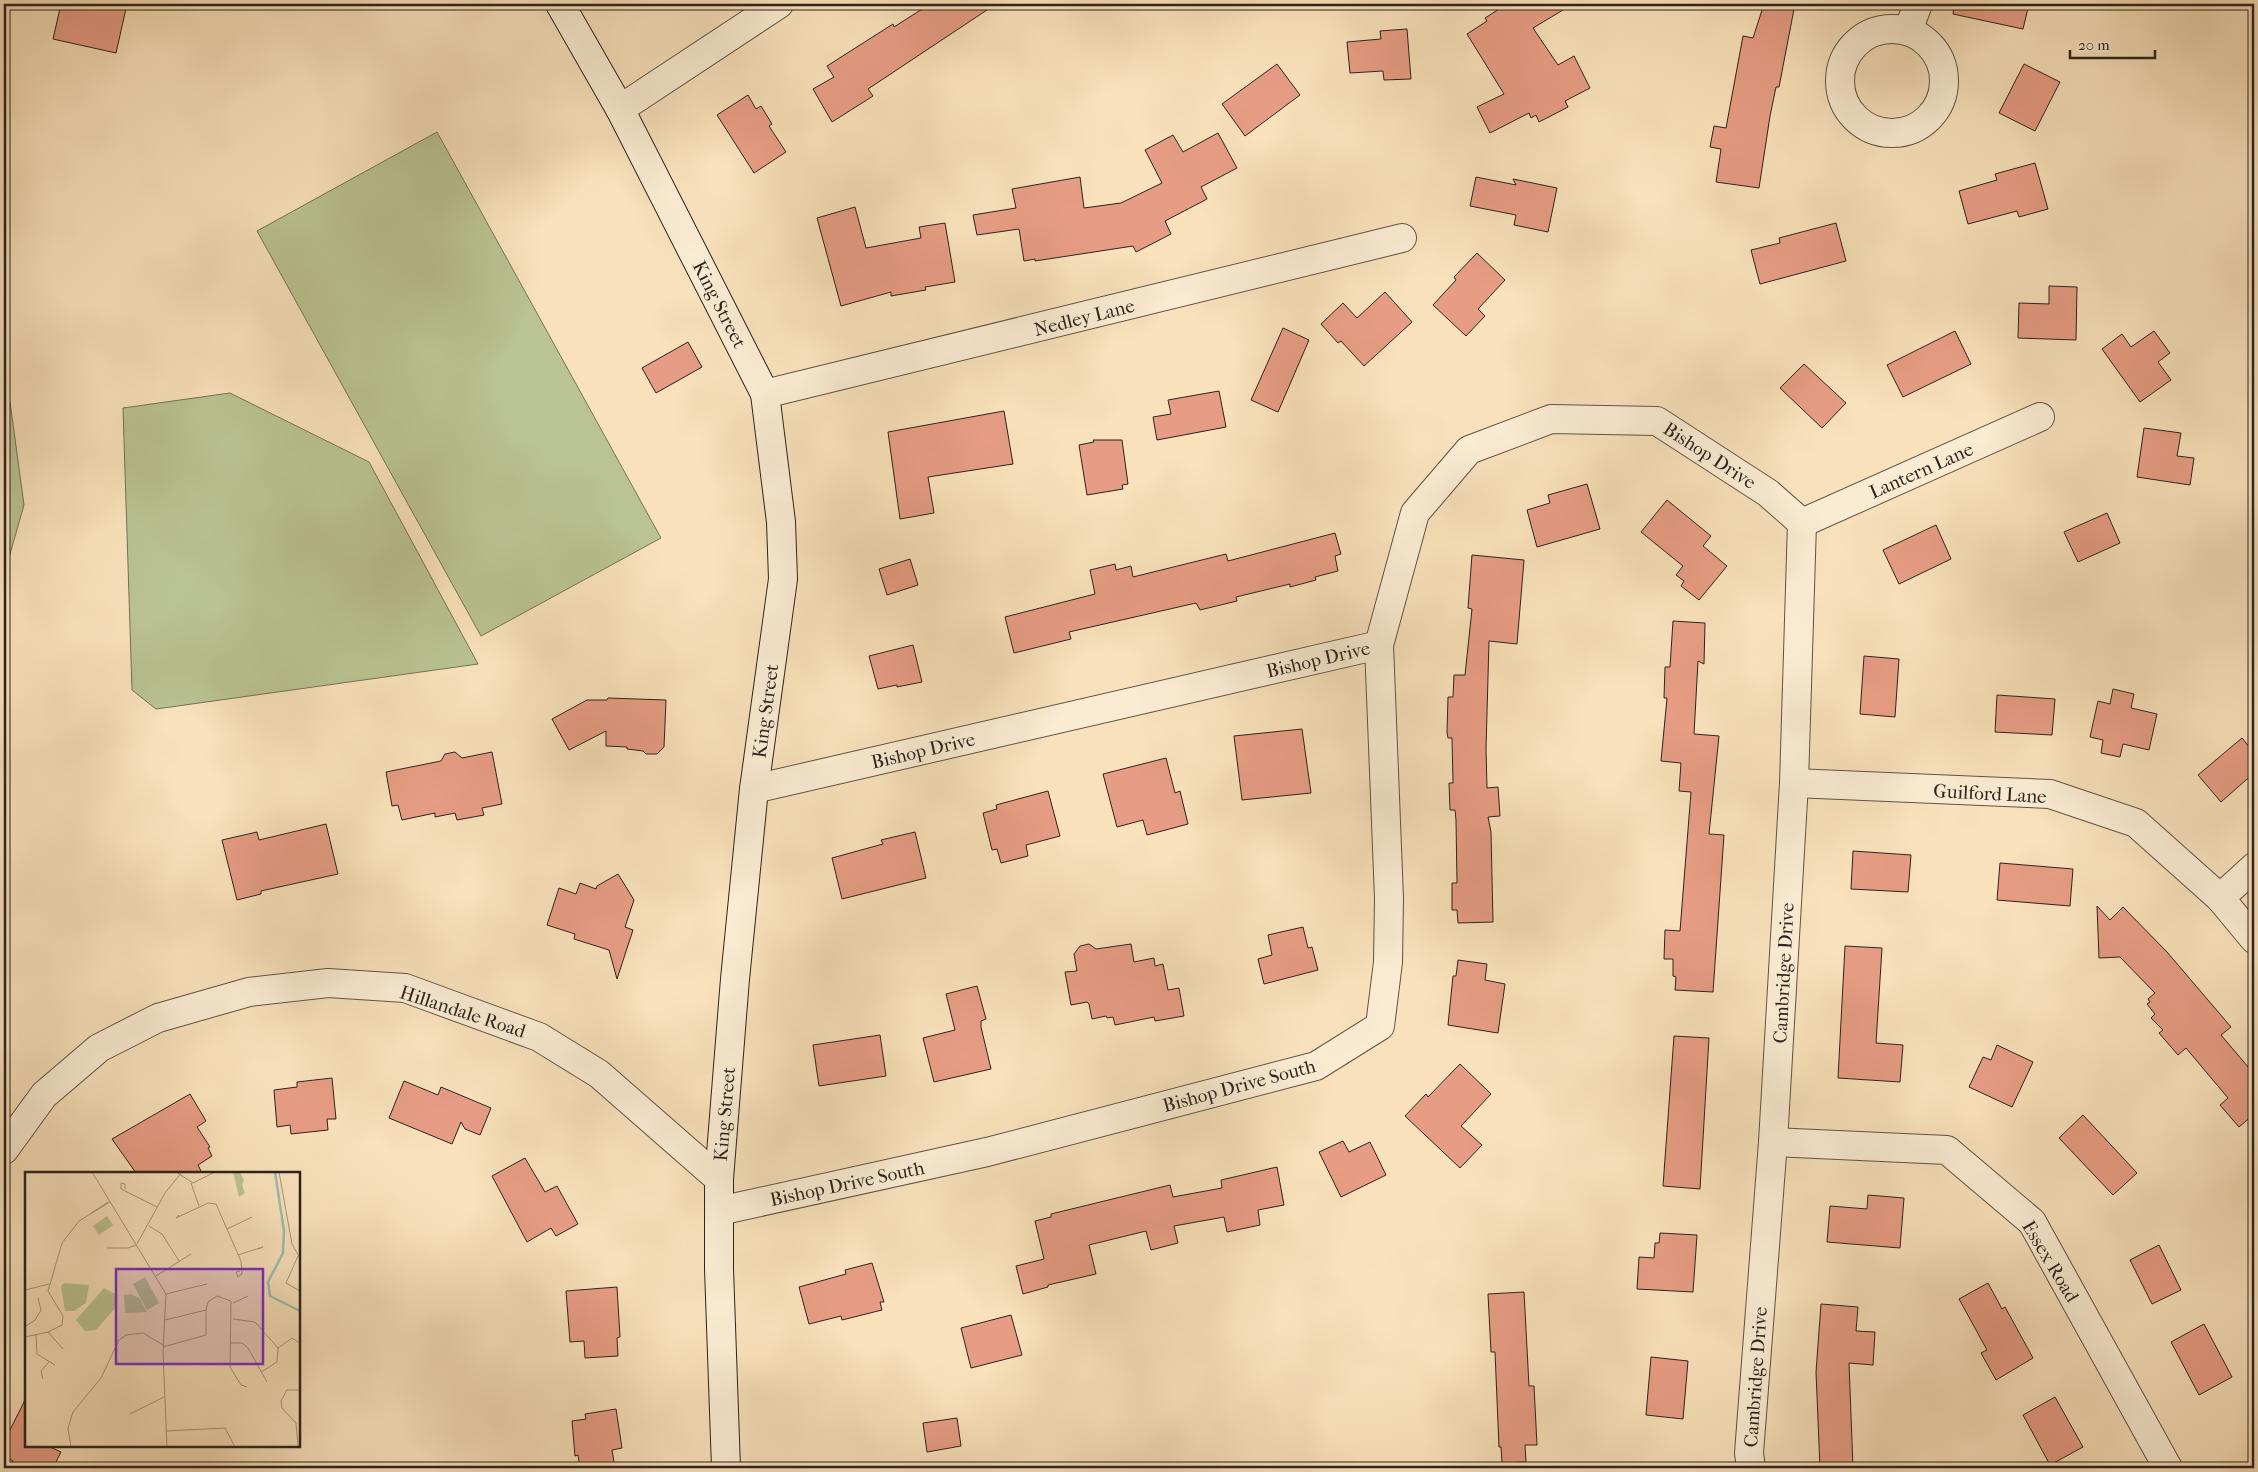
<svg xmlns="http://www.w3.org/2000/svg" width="2258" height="1472" viewBox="0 0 2258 1472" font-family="'IM FELL French Canon',serif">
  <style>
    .green { fill: #bac392; stroke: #747258 }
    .building { fill: #e79d85; stroke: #2d221d }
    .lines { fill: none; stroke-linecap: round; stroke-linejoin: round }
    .street-casing { stroke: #605244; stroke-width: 30 }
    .secondary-casing { stroke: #2d221d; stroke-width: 30 }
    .street { stroke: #faecd3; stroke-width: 28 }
    .secondary { stroke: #faecd3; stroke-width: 28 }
    .labels { text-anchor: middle; stroke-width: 4; stroke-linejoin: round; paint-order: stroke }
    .street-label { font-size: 19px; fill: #2d221d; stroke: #faecd3 }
    .inset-river { fill: none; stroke: #9dbdb4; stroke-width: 2.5 }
    .inset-road { fill: none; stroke: #a7957c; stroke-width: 1 }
    .view { fill: #7b2cbf; fill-opacity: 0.15; stroke: #7b2cbf; stroke-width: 2.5 }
    .inset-edge { fill: none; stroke: #2d221d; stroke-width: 2.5 }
  </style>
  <rect width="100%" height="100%" fill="#f8e1bb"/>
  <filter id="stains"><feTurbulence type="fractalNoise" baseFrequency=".004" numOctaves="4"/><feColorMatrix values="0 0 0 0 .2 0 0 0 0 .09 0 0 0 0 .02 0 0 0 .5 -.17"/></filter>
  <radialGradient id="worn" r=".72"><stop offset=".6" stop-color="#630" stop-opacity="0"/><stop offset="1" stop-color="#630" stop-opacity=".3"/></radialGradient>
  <!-- green -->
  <g class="green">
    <polygon points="437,132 661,538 481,636 257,231"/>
    <polygon points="230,393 369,462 478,664 156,709 132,690 123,408"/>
    <polygon points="4,395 10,402 24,505 4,575"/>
  </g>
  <!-- building -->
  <g class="building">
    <polygon points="61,4 127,4 116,53 53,39"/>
    <polygon points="930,4 996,4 868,89 873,96 832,122 813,89 834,77 827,66 893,24 894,27"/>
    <polygon points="1507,4 1573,4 1533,28 1558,65 1574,56 1590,88 1565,101 1568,107 1539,122 1536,115 1531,118 1529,113 1490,133 1477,107 1504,94 1467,34 1487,21 1485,18"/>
    <polygon points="1764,4 1795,4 1779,87 1776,87 1770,116 1759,188 1716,182 1721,149 1710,147 1714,126 1726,128 1743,36 1753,38"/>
    <polygon points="1954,4 2029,4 2023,29 1953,14"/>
    <polygon points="1407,29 1411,79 1384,80 1383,71 1350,73 1347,42 1381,39 1380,31"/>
    <polygon points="1277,64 1300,95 1245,136 1222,104"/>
    <polygon points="2024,64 2060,82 2035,131 1999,113"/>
    <polygon points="748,95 756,109 761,106 772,124 769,126 786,152 754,173 717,115"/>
    <polygon points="1218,133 1237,168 1201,187 1207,199 1165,221 1171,234 1136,252 1133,246 1035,261 1035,259 1024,261 1019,229 977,235 973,215 1016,208 1012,189 1080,177 1084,208 1121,203 1162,183 1145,150 1173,135 1183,152"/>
    <polygon points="2035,163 2048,209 2019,217 2017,211 1968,224 1959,191 1997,180 1995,174"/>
    <polygon points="1476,177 1516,185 1513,179 1557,188 1548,232 1514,225 1516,215 1470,206"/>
    <polygon points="855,207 866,248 921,238 919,227 945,223 955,282 925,287 926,290 891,296 891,292 841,306 817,218"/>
    <polygon points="1836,223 1846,261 1760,284 1751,250 1780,243 1779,238"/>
    <polygon points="1477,253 1505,280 1478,309 1485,316 1466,336 1433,305 1456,280 1454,277"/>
    <polygon points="2049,286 2077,287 2076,340 2018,338 2019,303 2049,304"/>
    <polygon points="1385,292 1412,322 1364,366 1341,341 1338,343 1321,324 1343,303 1357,318"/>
    <polygon points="1283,328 1309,340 1278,412 1251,400"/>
    <polygon points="1955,331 1971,364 1903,397 1887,365"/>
    <polygon points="2154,331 2170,353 2158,362 2171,380 2140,402 2102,349 2122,334 2131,347"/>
    <polygon points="688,342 702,367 656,393 642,368"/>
    <polygon points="1804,364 1846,403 1822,428 1780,388"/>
    <polygon points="1219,391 1226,427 1157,440 1153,417 1171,414 1168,400"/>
    <polygon points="1004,411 1013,464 928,477 934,513 900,519 888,432"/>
    <polygon points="2144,428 2181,433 2177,456 2194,458 2190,485 2137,477"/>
    <polygon points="1093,440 1122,440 1128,484 1122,485 1123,489 1087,495 1079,445 1094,442"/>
    <polygon points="1587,484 1600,529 1537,547 1527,510 1550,503 1548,495"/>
    <polygon points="1667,500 1711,536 1703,546 1727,566 1699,600 1681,586 1684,581 1676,575 1683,566 1641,532"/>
    <polygon points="2107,513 2120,543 2078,562 2064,532"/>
    <polygon points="1936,525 1951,559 1899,584 1883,550"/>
    <polygon points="1335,533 1341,554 1335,556 1338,571 1315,577 1316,580 1290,587 1290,584 1236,597 1237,601 1200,610 1196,603 1069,632 1071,639 1014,653 1005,617 1095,594 1090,570 1115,564 1116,570 1131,566 1133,577 1226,554 1228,561"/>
    <polygon points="1472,555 1524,560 1517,644 1489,641 1486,749 1487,788 1498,787 1500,816 1488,817 1491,832 1493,922 1458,923 1457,910 1452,910 1452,883 1457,883 1456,820 1455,810 1450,810 1449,783 1453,783 1452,738 1448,738 1447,732 1448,697 1453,697 1454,675 1465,675 1472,609 1468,608"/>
    <polygon points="910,559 918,585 887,595 879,569"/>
    <polygon points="1673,621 1705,623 1704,664 1698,661 1694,734 1719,736 1709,834 1724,835 1713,992 1675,990 1676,977 1673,976 1673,959 1664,959 1665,930 1680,931 1691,792 1679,791 1681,763 1661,761 1667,698 1664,698 1665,667 1670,667"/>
    <polygon points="913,645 922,682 897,687 897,685 878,689 869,656"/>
    <polygon points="1864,656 1899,659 1895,717 1860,714"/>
    <polygon points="2113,689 2134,694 2131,708 2157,714 2149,750 2123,744 2120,757 2101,753 2103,740 2090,737 2098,701 2110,704"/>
    <polygon points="1997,695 2055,699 2052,735 1995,732"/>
    <polygon points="608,698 666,700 664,747 657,754 646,754 643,751 627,749 627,747 606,746 606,731 569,750 552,719 587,700 607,700"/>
    <polygon points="1302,729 1311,793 1242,800 1234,736"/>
    <polygon points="2242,738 2254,753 2254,773 2221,802 2198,775"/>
    <polygon points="455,752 462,758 492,752 502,804 482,808 484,815 457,820 455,813 435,817 435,813 402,820 398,805 392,806 386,772 441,761 445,754"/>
    <polygon points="1166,758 1175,793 1180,791 1188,824 1147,835 1143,820 1117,827 1103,774"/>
    <polygon points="1048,791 1060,836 1026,845 1028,856 1001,863 997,849 992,850 983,813 997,809 996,805"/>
    <polygon points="326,824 338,874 261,891 261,894 237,900 222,840 257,832 259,840"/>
    <polygon points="915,832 926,878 842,899 832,858 883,844 881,840"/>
    <polygon points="1853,851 1911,855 1908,892 1851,889"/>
    <polygon points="2000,863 2073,869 2070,906 1997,900"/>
    <polygon points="618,874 634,900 625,927 633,930 617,979 609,950 574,939 575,934 547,925 559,888 576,894 580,883 596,889 597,886"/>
    <polygon points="2097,906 2110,920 2123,907 2167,952 2231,1027 2221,1035 2254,1074 2254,1114 2239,1127 2220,1105 2228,1098 2186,1048 2178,1055 2159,1033 2163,1030 2151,1018 2155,1014 2147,1004 2150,1002 2148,999 2155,993 2120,957 2099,958"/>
    <polygon points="1303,927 1308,948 1312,947 1318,970 1264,984 1258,959 1272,955 1268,935"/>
    <polygon points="1089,944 1096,949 1131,944 1134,962 1154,958 1155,966 1163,964 1168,990 1179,988 1184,1016 1155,1021 1154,1017 1115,1025 1113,1017 1107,1018 1106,1016 1092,1019 1089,1004 1087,1002 1071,1005 1065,972 1077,971 1074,954 1080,946"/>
    <polygon points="1845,946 1882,948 1876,1043 1903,1045 1900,1082 1838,1078"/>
    <polygon points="1458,960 1487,964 1485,980 1505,984 1498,1033 1448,1025 1453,976 1456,976"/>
    <polygon points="977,986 986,1019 981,1021 981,1027 991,1069 934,1082 923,1038 955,1030 946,994"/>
    <polygon points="880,1035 886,1076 819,1086 813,1045"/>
    <polygon points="1674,1036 1709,1038 1700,1189 1663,1186"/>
    <polygon points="1997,1045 2033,1062 2012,1107 1969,1087 1983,1057 1991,1060"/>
    <polygon points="1460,1064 1491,1094 1461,1126 1482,1145 1460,1168 1405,1116 1426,1094 1428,1097"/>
    <polygon points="332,1078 336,1119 327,1119 328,1130 291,1134 290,1125 277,1127 274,1090 297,1087 297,1082"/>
    <polygon points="404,1081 438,1095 441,1087 491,1108 480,1135 465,1129 461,1122 452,1144 389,1118"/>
    <polygon points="190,1094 206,1121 197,1127 210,1147 208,1148 212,1156 198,1165 202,1173 136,1173 112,1139"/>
    <polygon points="2083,1115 2137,1173 2113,1195 2059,1138"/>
    <polygon points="1343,1141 1349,1152 1370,1142 1386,1175 1341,1197 1319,1152"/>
    <polygon points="525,1158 545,1192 557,1186 578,1224 556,1236 551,1228 527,1242 492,1176"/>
    <polygon points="1277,1167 1284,1205 1258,1210 1260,1225 1227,1232 1224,1217 1174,1226 1178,1243 1151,1250 1146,1231 1089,1245 1096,1274 1048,1285 1048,1287 1023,1294 1016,1266 1044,1259 1035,1221 1051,1217 1051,1214 1170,1185 1173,1197 1222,1188 1221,1180"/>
    <polygon points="1868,1195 1904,1198 1900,1248 1827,1242 1830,1206 1867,1209"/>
    <polygon points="1660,1233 1697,1235 1693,1292 1637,1289 1639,1257 1654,1258 1655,1243 1659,1243"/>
    <polygon points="2159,1245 2181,1290 2152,1304 2130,1260"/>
    <polygon points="872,1263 884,1302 880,1302 882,1310 842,1320 841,1316 809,1324 799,1287 846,1274 845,1270"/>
    <polygon points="1988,1283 2002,1309 2005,1307 2033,1358 1996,1380 1981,1353 1987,1350 1959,1299"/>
    <polygon points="617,1287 620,1337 617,1338 618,1356 585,1358 584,1341 570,1342 566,1291"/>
    <polygon points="1524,1292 1529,1386 1534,1386 1537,1445 1525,1445 1526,1462 1502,1463 1501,1447 1499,1447 1495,1352 1491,1352 1488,1294"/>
    <polygon points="1821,1304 1858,1307 1856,1331 1875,1332 1873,1365 1849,1363 1853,1468 1820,1468 1816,1372"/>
    <polygon points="1011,1315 1022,1355 971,1368 961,1328"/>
    <polygon points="2204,1324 2232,1377 2199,1395 2171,1342"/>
    <polygon points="1651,1357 1688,1361 1683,1419 1646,1415"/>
    <polygon points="2055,1397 2083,1447 2050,1465 2023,1415"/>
    <polygon points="26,1398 26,1446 48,1446 61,1452 53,1468 9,1468 13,1461 4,1456 4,1442"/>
    <polygon points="616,1409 622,1448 612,1450 615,1468 580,1468 578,1455 575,1456 572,1421 586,1419 585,1414"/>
    <polygon points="957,1418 961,1446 927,1452 923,1423"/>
  </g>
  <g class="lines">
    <defs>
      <g id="street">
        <circle cx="1892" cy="81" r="52"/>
        <polyline points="1908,31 1918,4"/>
        <polyline points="620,109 779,4"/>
        <polyline points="765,394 1402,238"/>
        <polyline points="1802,523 2040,417"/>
        <polyline points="1794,783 2050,794 2136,823 2220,898 2254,939"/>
        <polyline points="754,789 1379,645 1415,513 1469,450 1551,419 1657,421 1768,493 1802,523 1794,783 1773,1142 1749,1453 1751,1468"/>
        <polyline points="2220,898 2254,867"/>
        <polyline points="1773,1142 1947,1150 2032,1222 2168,1468"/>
        <polyline points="4,1150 44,1095 99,1048 158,1018 249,992 328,983 405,988 539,1037 599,1074 719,1179"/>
        <polyline points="719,1211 987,1152 1316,1066 1380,1026 1388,962 1389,898 1379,645"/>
      </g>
      <polyline id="secondary" points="560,4 620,109 765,394 781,522 783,579 754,789 735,979 719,1179 719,1269 726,1468"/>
    </defs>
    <!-- street casing -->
    <use href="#street" class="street-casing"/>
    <!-- secondary casing -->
    <use href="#secondary" class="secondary-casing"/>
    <!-- street -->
    <use href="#street" class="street"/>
    <!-- secondary -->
    <use href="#secondary" class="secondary"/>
  </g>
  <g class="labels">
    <!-- street labels -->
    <g class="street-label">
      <text transform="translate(720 304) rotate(63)" y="7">King Street</text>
      <text transform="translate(1084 317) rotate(-14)" y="7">Nedley Lane</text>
      <text transform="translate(1710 455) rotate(33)" y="7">Bishop Drive</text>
      <text transform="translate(1921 470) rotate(-24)" y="7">Lantern Lane</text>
      <text transform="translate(1318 659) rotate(-13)" y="7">Bishop Drive</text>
      <text transform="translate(765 711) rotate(-82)" y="7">King Street</text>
      <text transform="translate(923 750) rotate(-13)" y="7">Bishop Drive</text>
      <text transform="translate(1990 793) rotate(3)" y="7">Guilford Lane</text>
      <text transform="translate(1783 973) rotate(-87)" y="7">Cambridge Drive</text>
      <text transform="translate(463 1011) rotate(18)" y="7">Hillandale Road</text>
      <text transform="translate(1239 1085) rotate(-15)" y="7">Bishop Drive South</text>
      <text transform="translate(724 1114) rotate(-85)" y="7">King Street</text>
      <text transform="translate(847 1183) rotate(-12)" y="7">Bishop Drive South</text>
      <text transform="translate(2051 1261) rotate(59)" y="7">Essex Road</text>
      <text transform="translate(1755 1377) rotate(-86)" y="7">Cambridge Drive</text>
    </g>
  </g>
  <!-- overview -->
  <g transform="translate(25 1172)">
    <rect width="275" height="275" fill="#f8e1bb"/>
    <path d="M208,0H215L219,8L217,13L220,21L214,25ZM82,44L88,53L74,63L68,54ZM120,105L134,131L122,138L108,112ZM39,111L64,113L61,131L49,139H40L36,114ZM79,116L92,123L91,135L71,158L60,159L51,148ZM106,122L115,127L122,140L100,141L99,123Z" fill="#bac392"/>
    <path class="inset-river" d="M250,0L259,59L258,81L243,110L245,124L275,139"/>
    <path class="inset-road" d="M67,0L141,122L138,179L142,275M151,0L168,11L190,0M254,0L267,72L275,86M166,11L174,34M100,17V12L96,11V17L132,35M65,42L83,30M154,43L151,46L183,31L191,32L216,89L217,102L213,105L211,100L215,99M124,54L137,62L154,89M202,57L227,45M112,72L140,21L157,0M82,76H103L111,73M213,83L238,75L233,77M273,84L261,111L275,119M131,104L166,82M0,118L24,112M141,122L182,112M208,131L223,124M208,147L230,150L253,176L252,190L236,200M140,148L181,138L183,130L192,124L206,129L205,195L216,213L222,215M1,154L10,148L16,138L13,126M23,160L38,177M11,163L12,182L30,193M0,165L23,160L37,153L38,144L23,119L37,71L54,49L85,30M206,171H217L223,176L242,210M138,175L181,163V138M253,176L267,166L275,171M18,207L16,199L24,190M105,242L139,225M141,259L200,256L210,275M46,275L43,256L48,240L76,206L94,168L101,163L118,161L138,173M273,275L271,251L257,236L256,229L262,218H275"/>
    <path class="view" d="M91,97H238V192H91Z"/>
    <rect width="275" height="275" class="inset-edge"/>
  </g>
  <!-- margin -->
  <rect width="2258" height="1472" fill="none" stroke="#f8e1bb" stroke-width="20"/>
  <rect x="5" y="5" width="2248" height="1462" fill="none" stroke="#2d221d" stroke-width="2.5"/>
  <rect x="10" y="10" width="2238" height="1452" fill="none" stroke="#2d221d"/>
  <!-- scale -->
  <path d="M2070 50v8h85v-8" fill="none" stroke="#2d221d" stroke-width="2.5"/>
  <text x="2078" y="50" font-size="15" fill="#2d221d" stroke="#faecd3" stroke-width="4" paint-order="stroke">20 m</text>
  <rect width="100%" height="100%" filter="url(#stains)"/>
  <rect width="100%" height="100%" fill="url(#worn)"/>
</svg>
